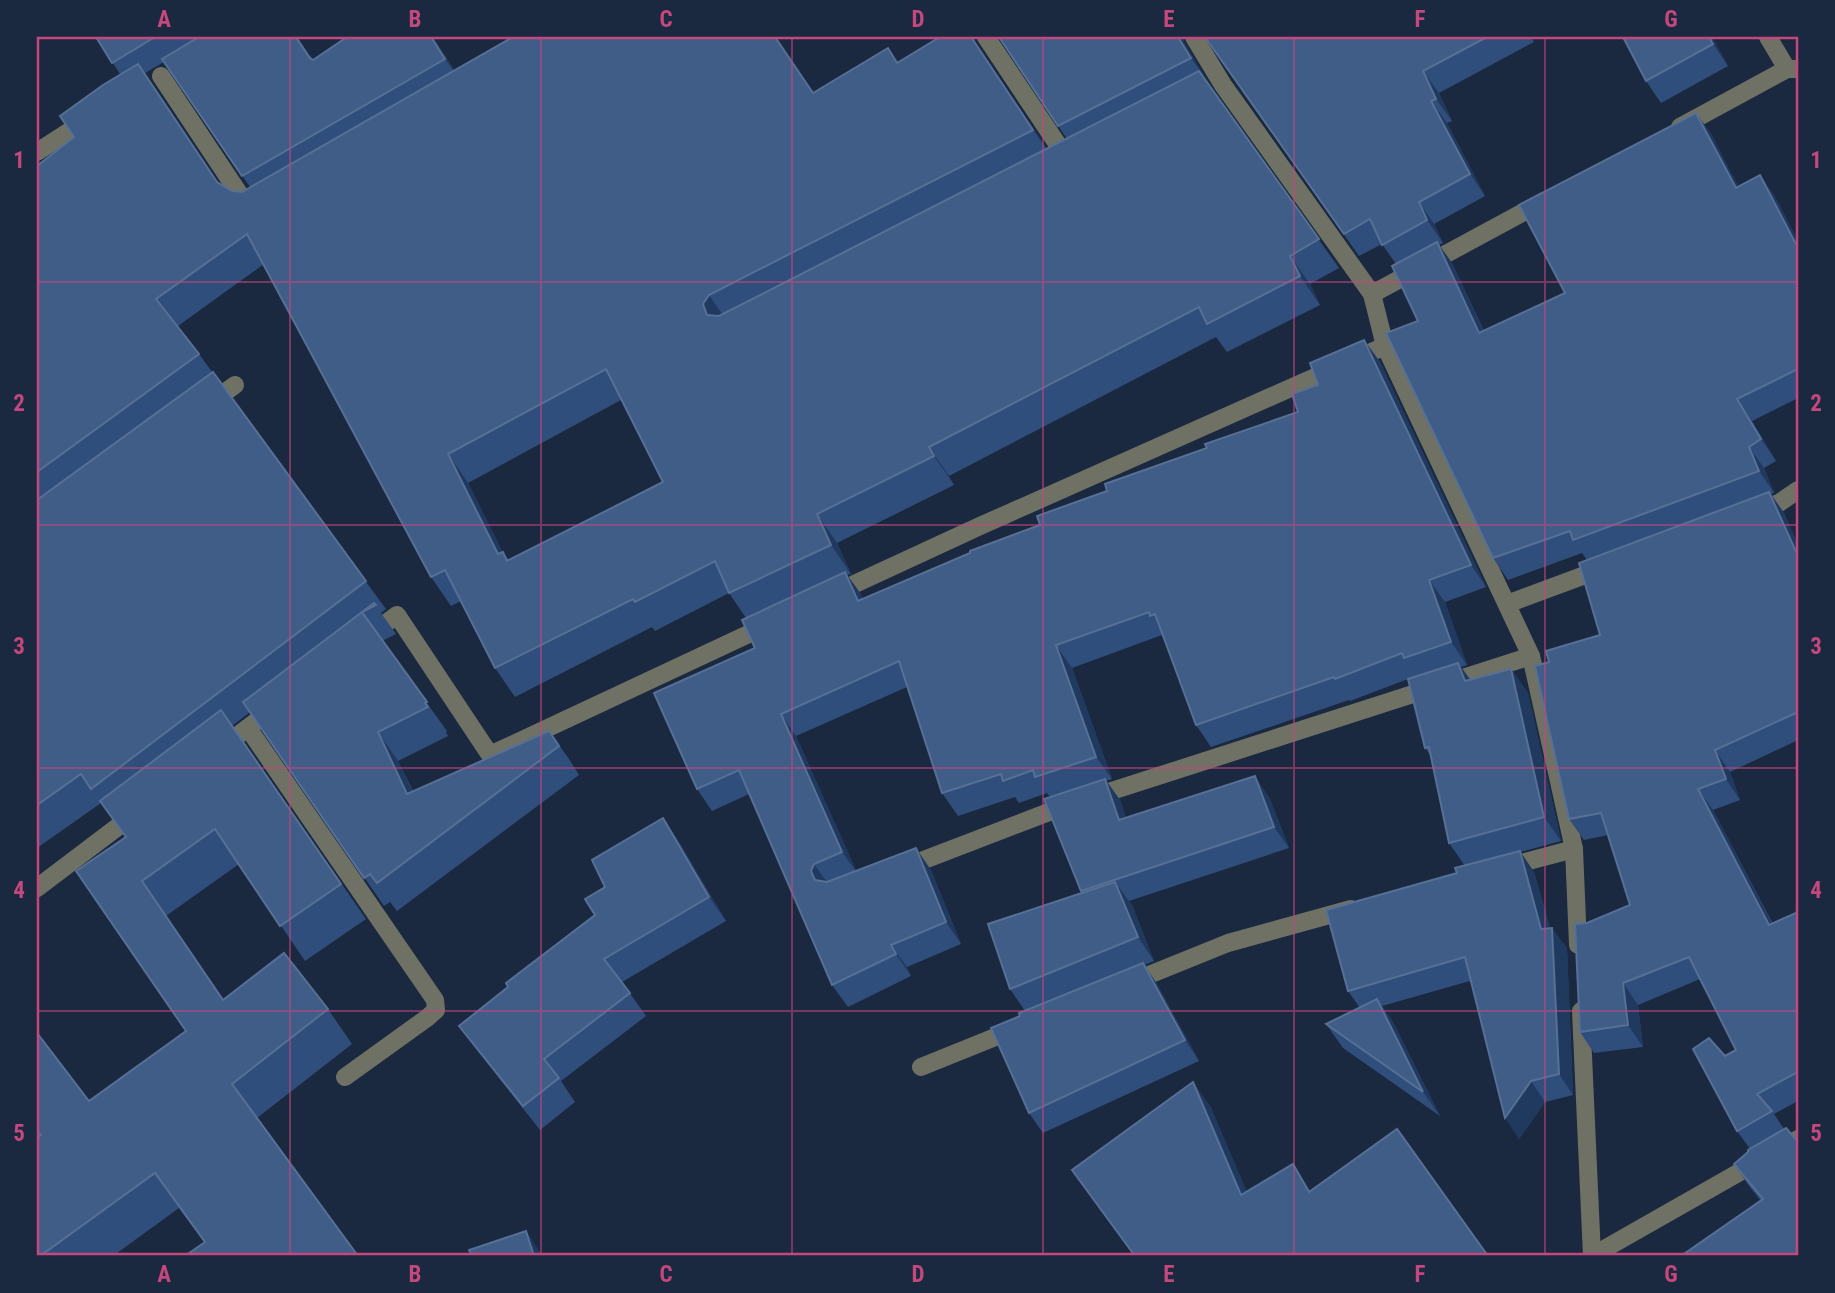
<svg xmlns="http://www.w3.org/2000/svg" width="1835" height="1293" viewBox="0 0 1835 1293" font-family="'Roboto Condensed',sans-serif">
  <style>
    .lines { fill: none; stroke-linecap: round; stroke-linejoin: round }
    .minor { stroke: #6f7164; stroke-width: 18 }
    .wall { fill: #304e7c; fill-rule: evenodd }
    .shaded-wall { fill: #20395f }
    .building { fill: #405d87; stroke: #567096; stroke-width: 2; fill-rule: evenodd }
    .grid { fill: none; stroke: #c4477d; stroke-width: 2; stroke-opacity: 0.55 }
    .neatline { fill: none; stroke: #c4477d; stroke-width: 2.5 }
    .grid-label { font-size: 23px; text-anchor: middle; font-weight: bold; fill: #c4477d }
  </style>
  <rect width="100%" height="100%" fill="#1a293f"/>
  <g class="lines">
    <!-- minor -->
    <g class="minor">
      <polyline points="986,37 1070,163"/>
      <polyline points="1194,37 1223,85 1372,294 1385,346 1531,656 1574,849 1578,945"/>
      <polyline points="1768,37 1787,69"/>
      <polyline points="161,76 246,204 253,207"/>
      <polyline points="1680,127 1787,69 1798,69"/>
      <polyline points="37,152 90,118"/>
      <polyline points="1372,294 1544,201"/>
      <polyline points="209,404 235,385"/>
      <polyline points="1755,512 1779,503 1798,490"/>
      <polyline points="833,594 980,526 1385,346"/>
      <polyline points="1507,604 1604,568"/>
      <polyline points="370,635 397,615 490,755 770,624"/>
      <polyline points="248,728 435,1000 436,1010 427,1018 345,1077"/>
      <polyline points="220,749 275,707"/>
      <polyline points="1506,867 1574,849"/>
      <polyline points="903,868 1062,807 1531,656"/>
      <polyline points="37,888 136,813"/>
      <polyline points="1129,983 1228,943 1351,909"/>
      <polyline points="1581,1011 1592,1256"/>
      <polyline points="921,1067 1015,1029"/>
      <polyline points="1592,1256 1798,1139"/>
    </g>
  </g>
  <!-- wall -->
  <g class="wall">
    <path d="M96,37H297L313,60L433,37L454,70L814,93L888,48L898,62L972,37L1047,149L1067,139L999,37H1183L1184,42L1206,81L1339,268L1310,284L1320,305L1227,352L1216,337L949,476L954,485L837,543L851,574L847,575L863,599L1040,525L1107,491L1207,448L1298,412L1318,385L1364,340L1380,362L1486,587L1445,602L1467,665L1461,667L1470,680L1511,669L1528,693L1561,841L1520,852L1534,872L1550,928L1567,948L1573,1095L1545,1102L1519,1139L1470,981L1382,1006L1393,1022L1440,1116L1343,1048L1326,1024L1360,1008L1348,991L1465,866L1449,843L1430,755L1425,748L1408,679L1350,701L1349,700L1211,747L1196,725L1162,635L1072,668L1112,779L1106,781L1120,800L1126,818L1269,797L1289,848L1129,901L1132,905L1154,961L1144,965L1157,984L1199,1061L1043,1133L1029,1113L1020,1016L1025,1011L1010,989L1082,893L1050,797L1047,793L1019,803L1015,797L958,816L942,793L907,687L796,736L856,871L931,870L961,944L907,967L911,976L848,1007L832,985L749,794L712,811L697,789L755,648L746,618L729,593L655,631L652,627L515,697L495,668L461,601L451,606L431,577L264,264L178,326L199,354L386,609L381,613L396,634L382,641L447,731L446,732L448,736L398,761L413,791L549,731L569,759L579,775L397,911L390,902L384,906L250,712L232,726L366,919L305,961L239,864L166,916L224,1000L328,1009L352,1044L257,1118L204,1242L179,1208L113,1256H37L39,1136L37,1133V1033L89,1101L186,1031L126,838L101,803L37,848V166L74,137L120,74ZM164,62L250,187L242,192L232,191L218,183L145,73ZM621,400L663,482L509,560L503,553L468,483Z"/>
    <polygon points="1205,37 1531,37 1534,42 1439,93 1452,121 1447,123 1485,196 1434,224 1443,243 1439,245 1452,263 1484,331 1565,293 1696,113 1711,134 1738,187 1760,175 1775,197 1798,241 1798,398 1752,421 1776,461 1764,468 1774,493 1771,494 1784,513 1798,545 1798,740 1730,772 1740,800 1713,810 1773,924 1798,912 1798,1101 1774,1114 1784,1129 1798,1256 1761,1201 1749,1186 1734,1164 1748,1152 1750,1149 1737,1131 1725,1056 1736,1050 1700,979 1638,1005 1643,1047 1594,1053 1580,1032 1587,923 1630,905 1608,835 1584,840 1569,819 1549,662 1600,635 1587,560 1582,553 1508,580 1493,558 1418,321 1396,264 1382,244 1359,256"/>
    <polygon points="1712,37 1728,66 1661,103 1646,81"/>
    <polygon points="663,818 679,842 726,921 622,982 646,1016 561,1081 575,1102 540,1130 476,1049 459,1026 595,915 605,887"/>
  </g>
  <!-- shaded-wall -->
  <g class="shaded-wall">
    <polygon points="431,37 433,37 460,80 445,59"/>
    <polygon points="972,37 982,52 1053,159 1033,130"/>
    <polygon points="1178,37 1183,37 1184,42 1207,80 1191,58"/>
    <polygon points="1709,37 1712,37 1728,66 1713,44"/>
    <polygon points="138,64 158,92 237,210 217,182"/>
    <polygon points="1423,71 1439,93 1452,121 1436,99"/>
    <polygon points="1431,101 1447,123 1485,196 1470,174"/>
    <polygon points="1696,113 1711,134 1751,210 1736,188"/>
    <polygon points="1760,175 1775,197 1798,241 1798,248"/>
    <polygon points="1419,202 1434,224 1443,243 1427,220"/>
    <polygon points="1437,242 1452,263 1494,354 1479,333"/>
    <polygon points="1290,256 1310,284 1320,305 1300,276"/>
    <polygon points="709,295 729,324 707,315 703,304"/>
    <polygon points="1364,340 1380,362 1486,587 1471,565"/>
    <polygon points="1737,399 1752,421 1776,461 1761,439"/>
    <polygon points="929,447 949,476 954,485 934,456"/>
    <polygon points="1749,447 1764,468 1774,493 1759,471"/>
    <polygon points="448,454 468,483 503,553 523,581 498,554"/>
    <polygon points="1769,492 1784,513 1798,545 1798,556"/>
    <polygon points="817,514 837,543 851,574 831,545"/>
    <polygon points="845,572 861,594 873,623 858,601"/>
    <polygon points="1429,580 1445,602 1467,665 1451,642"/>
    <polygon points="1056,645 1072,668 1112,779 1096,757"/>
    <polygon points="1458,663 1475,686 1465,681"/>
    <polygon points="1511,669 1528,693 1561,841 1544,817"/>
    <polygon points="781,714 796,736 858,874 842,852"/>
    <polygon points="378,732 398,761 427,822 407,794"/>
    <polygon points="1715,750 1730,772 1740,800 1726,779"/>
    <polygon points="1255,776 1269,797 1289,848 1274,827"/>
    <polygon points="1105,779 1120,800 1134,841 1119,820"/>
    <polygon points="1698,789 1713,810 1784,947 1769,925"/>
    <polygon points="663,818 679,842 726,921 709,897"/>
    <polygon points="916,848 931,870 961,944 946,922"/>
    <polygon points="1520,851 1534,872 1553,940 1552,928 1567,948 1573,1095 1559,1074 1541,929"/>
    <polygon points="814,864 830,886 815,880 811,871"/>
    <polygon points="1115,882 1132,905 1154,961 1138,937"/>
    <polygon points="891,945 907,967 911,976 896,954"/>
    <polygon points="1143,963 1157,984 1199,1061 1185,1040"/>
    <polygon points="1623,983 1638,1005 1643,1047 1628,1025"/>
    <polygon points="1377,999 1393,1022 1440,1116 1423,1092"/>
    <polygon points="1531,1081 1545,1102 1519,1139 1505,1118"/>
    <polygon points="1193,1082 1211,1107 1259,1220 1241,1195"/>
    <polygon points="1293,1164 1310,1190 1327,1218 1309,1192"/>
    <polygon points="526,1231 542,1255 543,1256 534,1256"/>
  </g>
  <!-- building -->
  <g class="building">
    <polygon points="96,37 155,37 112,63"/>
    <polygon points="199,37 296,37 309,57 313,60 347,37 431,37 445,59 242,176 162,59"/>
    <path d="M513,37H775L813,93L888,48L897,63L940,37H971L1033,130L709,295L703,304L707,315L719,316L1199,71L1319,239L1290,256L1300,276L1207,324L1199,307L929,447L934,456L817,514L831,545L729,593L715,561L635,602L633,599L495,668L445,570L431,577L247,234L156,299L199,354L37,472V166L74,137L60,116L103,85L138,64L217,182L232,191L242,192ZM606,369L663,482L507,561L503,552L498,554L448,454Z"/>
    <polygon points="999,37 1178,37 1191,58 1058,126"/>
    <polygon points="1205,37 1487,37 1423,71 1436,99 1431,101 1470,174 1419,202 1427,220 1382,245 1370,219 1344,234"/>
    <polygon points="1623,37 1709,37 1713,44 1646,81"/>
    <polygon points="1696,113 1736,188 1760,175 1798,248 1798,369 1737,399 1761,439 1749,447 1759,471 1573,540 1570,531 1493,558 1386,333 1418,321 1392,266 1437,242 1479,333 1565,293 1519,205"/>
    <polygon points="1364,340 1471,565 1429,580 1451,642 1404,658 1402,653 1335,679 1334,677 1196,725 1155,614 1150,616 1149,612 1056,645 1096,757 1035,777 1033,770 1003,781 1001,774 942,793 899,661 781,714 842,852 814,864 811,871 815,880 827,882 916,848 946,922 891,945 896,954 832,985 739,770 697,789 654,693 755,648 742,620 845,572 858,601 970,553 970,551 1040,525 1037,516 1107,491 1105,484 1207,448 1205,444 1298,412 1292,394 1318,385 1310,363"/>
    <polygon points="213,372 366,581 91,789 81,774 37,805 37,500"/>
    <polygon points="1769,492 1798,556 1798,712 1715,750 1726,779 1698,789 1769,925 1798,912 1798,1072 1757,1094 1772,1111 1737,1131 1693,1049 1709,1038 1725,1056 1736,1050 1689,957 1623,983 1628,1025 1580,1032 1575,924 1587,923 1630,905 1601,813 1569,819 1535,666 1549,662 1546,651 1600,635 1579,563"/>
    <polygon points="374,603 376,605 362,612 427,702 425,703 428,707 378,732 407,794 549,731 559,746 377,883 370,874 364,878 243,702"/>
    <polygon points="1458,663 1465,681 1511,669 1544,817 1449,843 1429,747 1425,748 1408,679"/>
    <polygon points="221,710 341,884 280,926 215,829 142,881 223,1000 284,953 328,1009 232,1084 358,1256 185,1256 205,1242 155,1173 40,1256 37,1256 37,1138 41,1135 37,1130 37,1033 89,1101 186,1031 76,871 126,837 100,801"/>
    <polygon points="1255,776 1274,827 1081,891 1044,799 1105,779 1119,820"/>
    <polygon points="663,818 709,897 604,959 630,993 544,1059 559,1078 523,1106 459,1026 508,987 506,983 595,915 585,899 605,887 592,860"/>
    <polygon points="1520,851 1541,929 1552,928 1559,1074 1531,1081 1505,1118 1465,957 1348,991 1326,910 1457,873 1455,868"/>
    <polygon points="1115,882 1138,937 1010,989 988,924"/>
    <polygon points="1143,963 1185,1040 1029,1113 991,1028 1020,1016 1019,1013"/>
    <polygon points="1377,999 1423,1092 1326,1024"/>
    <polygon points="1193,1082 1241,1195 1293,1164 1309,1192 1397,1129 1488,1256 1135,1256 1072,1170"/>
    <polygon points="1786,1128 1798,1142 1798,1256 1681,1256 1763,1199 1734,1164 1748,1152 1748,1150"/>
    <polygon points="526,1231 534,1256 472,1256 469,1250"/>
  </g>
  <!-- grid -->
  <path class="grid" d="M290,37V1256M541,37V1256M792,37V1256M1043,37V1256M1294,37V1256M1545,37V1256M37,282H1798M37,525H1798M37,768H1798M37,1011H1798"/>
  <!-- border -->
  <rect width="1835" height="1293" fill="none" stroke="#1a293f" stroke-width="77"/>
  <rect x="38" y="38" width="1759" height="1216" class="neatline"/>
  <g class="grid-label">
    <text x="164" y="27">A</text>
    <text x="415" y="27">B</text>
    <text x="666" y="27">C</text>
    <text x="918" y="27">D</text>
    <text x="1169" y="27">E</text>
    <text x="1420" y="27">F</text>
    <text x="1671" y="27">G</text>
    <text x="19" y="168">1</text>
    <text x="1816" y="168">1</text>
    <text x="19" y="411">2</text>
    <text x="1816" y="411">2</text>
    <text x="19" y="654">3</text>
    <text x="1816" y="654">3</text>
    <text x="19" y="898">4</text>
    <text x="1816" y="898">4</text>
    <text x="19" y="1141">5</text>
    <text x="1816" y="1141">5</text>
    <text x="164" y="1282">A</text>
    <text x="415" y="1282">B</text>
    <text x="666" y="1282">C</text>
    <text x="918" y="1282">D</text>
    <text x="1169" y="1282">E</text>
    <text x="1420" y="1282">F</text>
    <text x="1671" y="1282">G</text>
  </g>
</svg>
